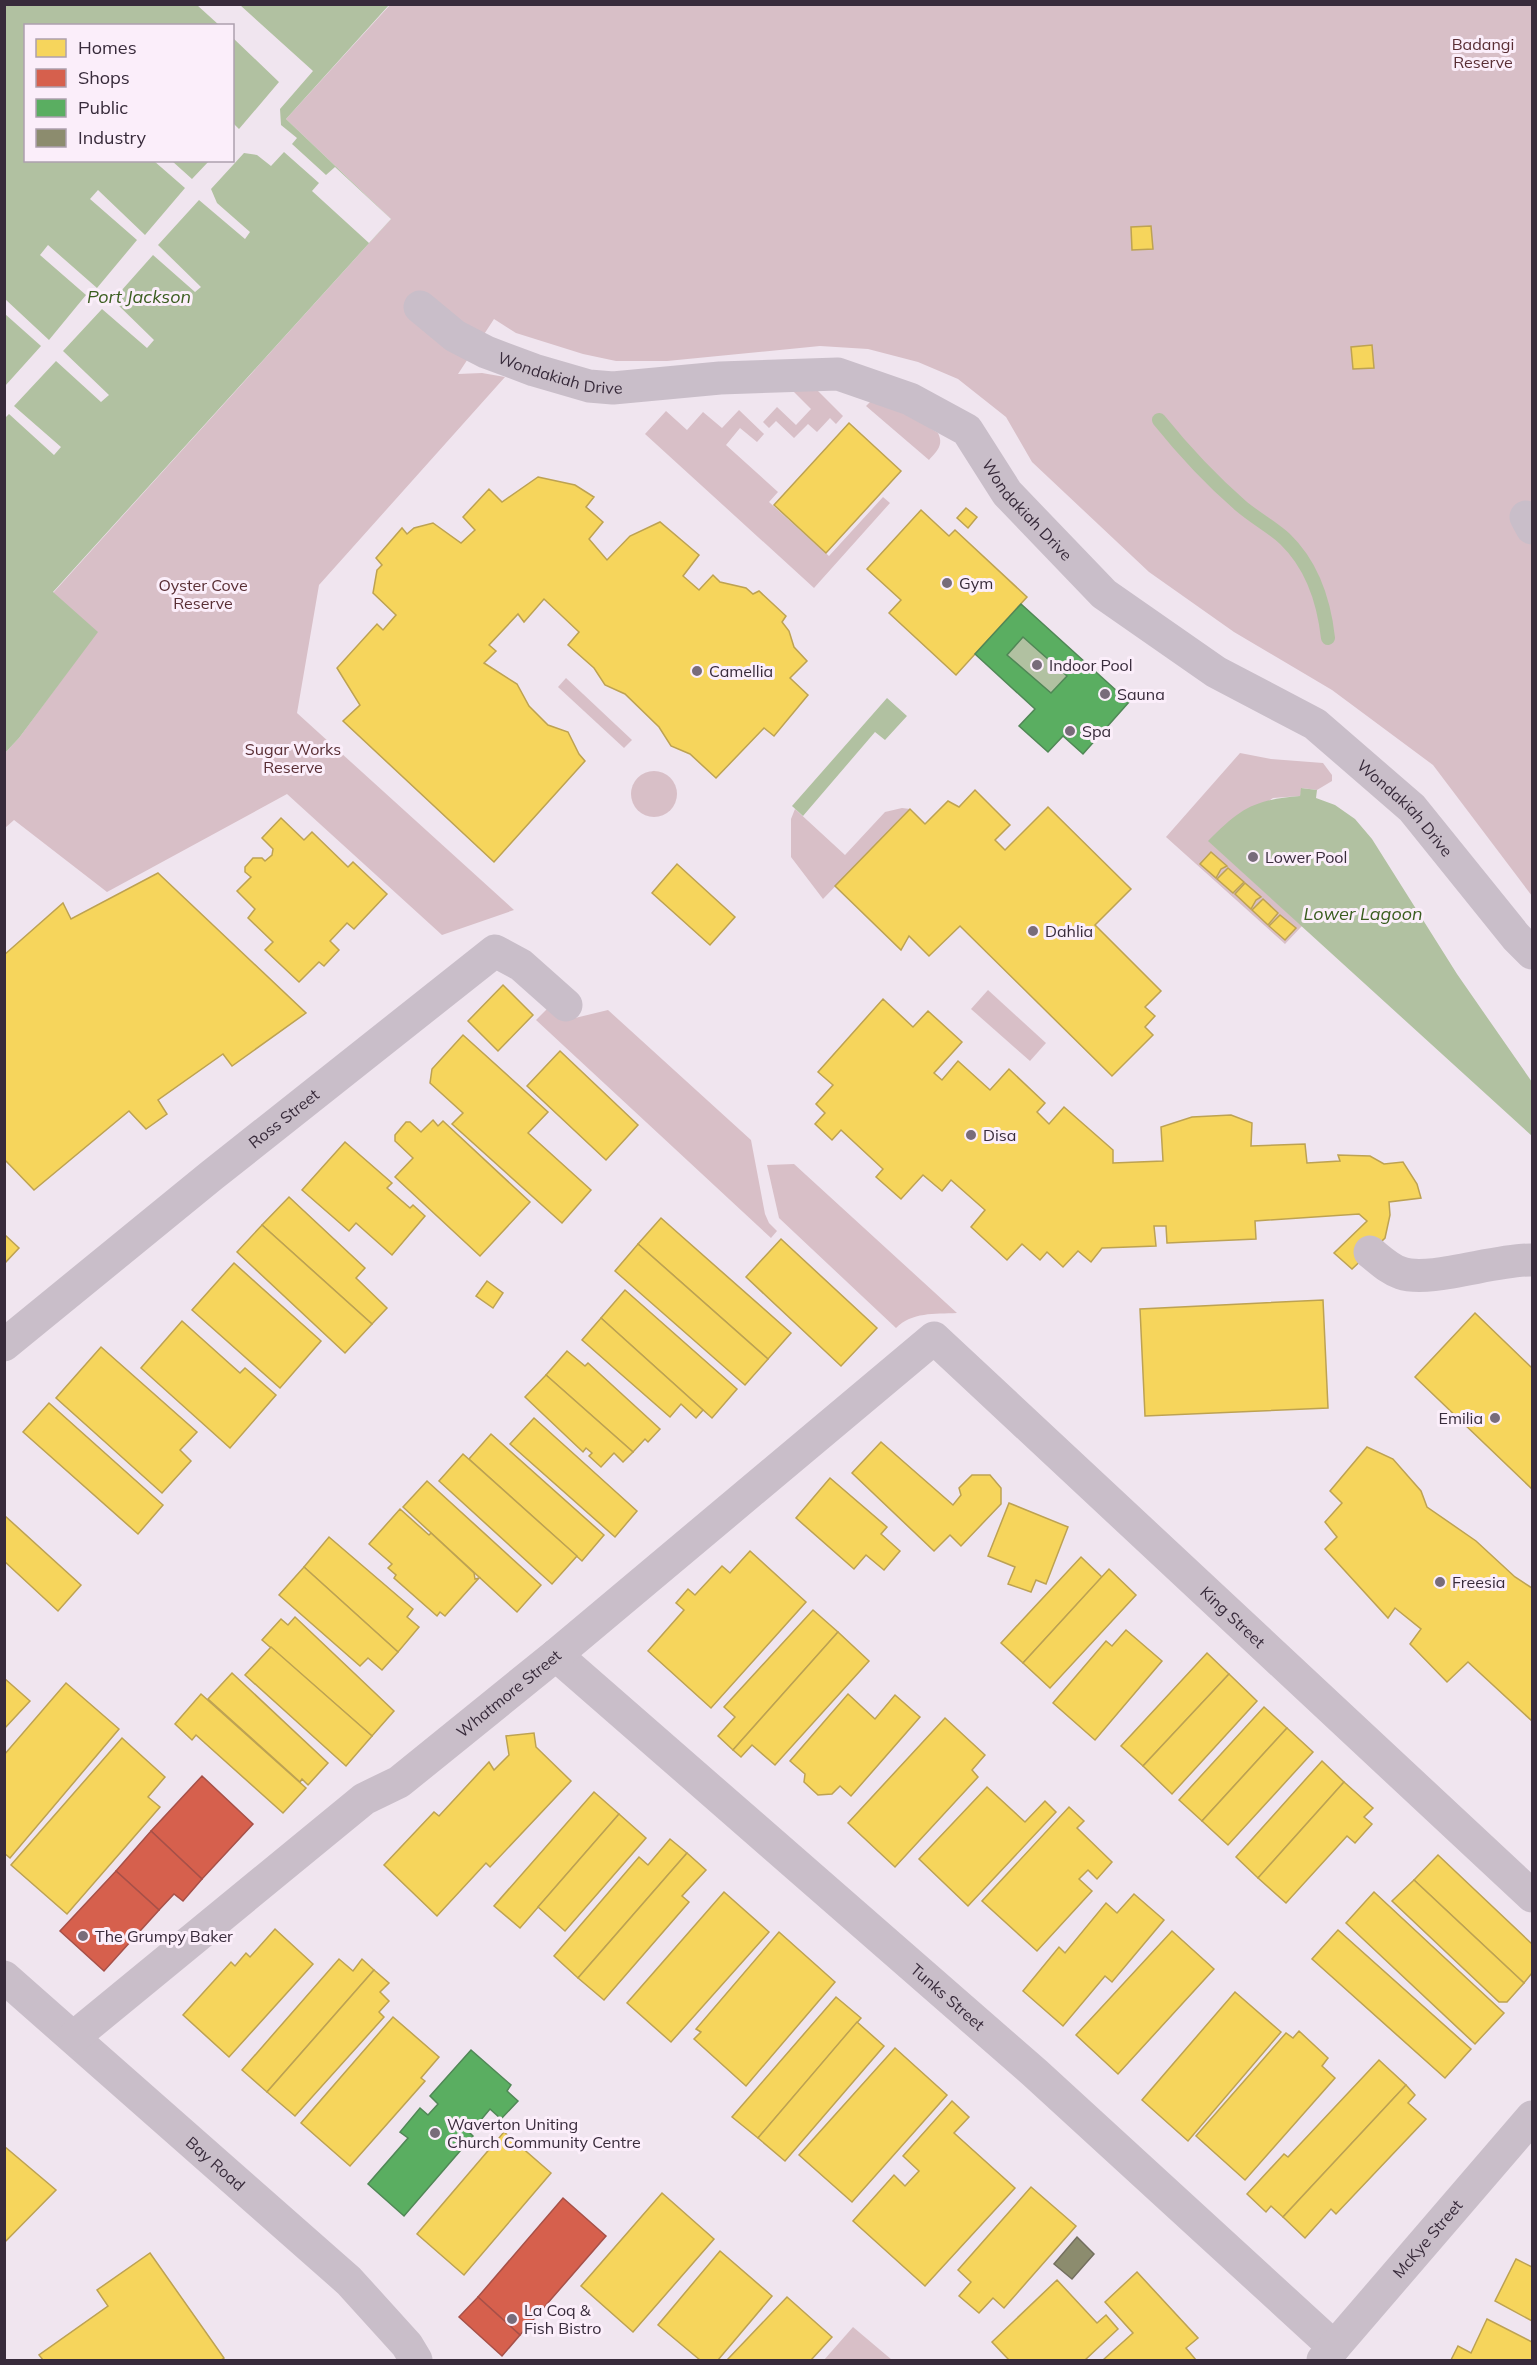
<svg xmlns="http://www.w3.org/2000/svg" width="1537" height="2365" viewBox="0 0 1537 2365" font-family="Mulish,sans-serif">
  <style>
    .green { fill: #d8bfc7 }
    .water { fill: #b1c1a1; fill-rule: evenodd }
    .pier { fill: #f0e5ef }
    .homes { fill: #f6d55c; stroke: #bda252; stroke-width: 1.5 }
    .shops { fill: #d6604d; stroke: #a75048; stroke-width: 1.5 }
    .public { fill: #5aae61; stroke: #508756; stroke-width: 1.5; fill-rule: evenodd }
    .industry { fill: #8c8c6e; stroke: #736f5f; stroke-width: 1.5 }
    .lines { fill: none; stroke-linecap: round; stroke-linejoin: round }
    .stream { stroke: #b1c1a1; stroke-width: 14 }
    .minor { stroke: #c9bec9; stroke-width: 33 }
    .poi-dot { fill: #786c7a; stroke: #fbeefa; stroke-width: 2 }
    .labels { text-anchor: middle; stroke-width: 6; stroke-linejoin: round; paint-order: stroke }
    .park-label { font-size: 16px; fill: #592e34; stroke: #fbeefa }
    .street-label { font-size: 16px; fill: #382b3b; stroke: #fbeefa }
    .poi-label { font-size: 16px; fill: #382b3b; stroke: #fbeefa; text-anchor: start }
    .water-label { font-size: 18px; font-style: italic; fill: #3a5d1f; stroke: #fbeefa }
  </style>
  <rect width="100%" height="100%" fill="#f0e5ef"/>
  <!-- green -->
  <g class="green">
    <polygon points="390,5 1532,5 1532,896 1433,765 1332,690 1234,632 1149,572 1032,462 1006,417 958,379 918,362 868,349 820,346 667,361 616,361 583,354 516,333 494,319 458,374 482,373 505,377 319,585 297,713 514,910 442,935 287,794 107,892 14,820 5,828 5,753 19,738 97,632 53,593 391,219 286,119"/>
    <polygon points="816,389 843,416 836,424 830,418 817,432 808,424 794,438 776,421 769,428 763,422 777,407 796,425 811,409 793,391"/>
    <path d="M877,395L938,433C944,445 937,451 929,460L866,406Z"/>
    <polygon points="739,410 764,434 757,442 740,428 726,445 778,492 769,502 829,556 883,497 890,503 814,588 645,434 666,411 687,430 703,412 722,428"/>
    <polygon points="566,678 632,740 624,748 558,687"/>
    <polygon points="1240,753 1271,759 1323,763 1332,775 1332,781 1317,790 1302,788 1300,796 1273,798 1209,841 1302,926 1285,944 1166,837"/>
    <circle cx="654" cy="794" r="23"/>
    <polygon points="902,808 910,809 823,899 791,857 791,819 795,809 845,855 885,812"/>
    <polygon points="988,990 1046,1043 1030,1061 971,1009"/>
    <polygon points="555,1001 575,1018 608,1010 751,1140 765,1214 769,1223 777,1231 771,1238 536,1020"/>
    <path d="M794,1164L957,1313C934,1314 912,1312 896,1328L779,1218L767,1165Z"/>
    <polygon points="853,2327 892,2360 824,2360"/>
  </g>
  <!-- water -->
  <g class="water">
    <path d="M5,5H389L286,119L391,219L53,592L98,632L19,738L5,753ZM26,26H232V160H26Z"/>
    <polygon points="1023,637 1067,676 1051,693 1007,655"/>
    <polygon points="887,698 907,716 885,740 875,732 803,816 792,806"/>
    <path d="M1301,788L1317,790L1316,798L1335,805L1355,819L1372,839L1457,974L1532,1082V1136L1208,841C1241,808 1253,800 1300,796Z"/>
  </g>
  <!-- pier -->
  <polygon class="pier" points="197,5 240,5 313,71 280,109 281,125 297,138 292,144 326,175 335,167 391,219 369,243 312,191 319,183 284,152 271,166 257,155 244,153 211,189 217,203 250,232 245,239 199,200 158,245 201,287 195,292 153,255 113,300 154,340 147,348 102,309 63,351 109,395 101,402 56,361 14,406 61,447 54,455 9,414 5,418 5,386 41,346 5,314 5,299 49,340 86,295 40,255 48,245 97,288 137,240 90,199 98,190 145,235 185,188 154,161 172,161 192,179 209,161 232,160 233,123 239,129 279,82 233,38 232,26 219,25"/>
  <!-- homes -->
  <g class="homes">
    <polygon points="1151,226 1153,249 1132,250 1131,227"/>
    <polygon points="1372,345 1374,368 1353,369 1351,347"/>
    <polygon points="849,423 901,471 826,553 774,505"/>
    <polygon points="538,477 575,485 594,497 586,507 603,522 589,539 607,560 630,536 660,522 699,555 683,576 699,590 713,575 720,582 746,588 753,594 759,591 786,616 782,622 789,631 794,647 807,661 790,678 808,695 774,736 764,728 716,778 690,754 671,746 659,727 625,694 605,685 594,668 568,645 579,632 544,599 524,622 518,614 489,645 496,651 484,663 517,684 529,706 548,725 568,732 579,754 585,761 494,862 343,721 360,705 337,668 377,624 383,630 396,615 373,593 377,570 382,565 376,558 402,528 407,534 414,528 433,523 461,543 475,530 463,517 489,489 502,502"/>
    <polygon points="966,508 977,517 968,528 957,518"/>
    <polygon points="921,510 949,536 955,530 1027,597 956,675 889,613 901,600 867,569"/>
    <polygon points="975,790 1010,825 995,840 1005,850 1048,807 1131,889 1095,925 1161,991 1145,1007 1155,1016 1145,1027 1153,1035 1112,1076 960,926 929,956 909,936 901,950 835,886 910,809 925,824 948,801 959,807"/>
    <polygon points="281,818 304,840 312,832 348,867 353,862 387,894 354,929 347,923 330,941 339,950 324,966 319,962 299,982 265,950 273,942 248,918 255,909 237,891 251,877 245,872 245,867 253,858 262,858 265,861 272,855 273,849 262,838"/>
    <polygon points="1211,852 1227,866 1221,869 1216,878 1200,864"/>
    <polygon points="677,864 735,917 710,945 652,893"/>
    <polygon points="1228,868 1244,882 1233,893 1217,879"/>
    <polygon points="158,873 306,1013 232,1066 223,1054 158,1100 167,1114 146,1129 129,1111 34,1190 4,1159 4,955 63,903 71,919"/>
    <polygon points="1245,883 1261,897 1256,900 1251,909 1235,894"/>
    <polygon points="1263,899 1278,913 1268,925 1252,910"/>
    <polygon points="1280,915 1296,928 1285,940 1269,926"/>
    <polygon points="503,985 533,1015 498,1051 468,1021"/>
    <polygon points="883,999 913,1027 928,1011 962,1042 934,1073 942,1080 958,1061 990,1090 1009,1069 1045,1103 1037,1112 1049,1124 1064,1107 1113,1150 1113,1163 1163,1161 1161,1127 1192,1117 1231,1115 1252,1123 1251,1146 1305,1144 1307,1163 1340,1161 1338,1155 1370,1156 1384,1164 1403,1162 1417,1184 1421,1198 1389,1202 1390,1215 1385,1238 1352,1269 1334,1253 1367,1221 1359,1214 1255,1221 1256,1239 1167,1243 1166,1226 1154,1226 1156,1246 1102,1248 1091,1262 1078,1251 1063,1267 1047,1252 1040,1260 1022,1244 1007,1260 971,1227 985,1210 951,1180 942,1191 923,1175 901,1199 876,1177 883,1169 841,1130 832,1140 815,1124 825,1113 816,1104 833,1085 818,1072"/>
    <polygon points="463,1035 548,1112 528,1133 591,1190 562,1223 452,1124 463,1113 430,1083 432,1069"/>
    <polygon points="560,1051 638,1125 606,1160 527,1086"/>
    <polygon points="433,1120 438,1126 443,1121 530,1202 480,1256 395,1177 413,1158 395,1141 395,1135 406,1122 410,1122 421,1132"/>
    <polygon points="345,1142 392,1183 387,1188 410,1208 413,1205 425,1216 392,1255 356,1223 349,1231 302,1190"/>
    <polygon points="289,1197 365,1268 356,1278 387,1308 372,1324 262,1225"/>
    <polygon points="661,1218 791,1333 768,1359 638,1244"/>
    <polygon points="262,1225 372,1324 345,1353 237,1252"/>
    <polygon points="4,1234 19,1248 4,1264"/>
    <polygon points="781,1239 877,1328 841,1366 746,1277"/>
    <polygon points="638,1244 768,1359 745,1385 615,1271"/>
    <polygon points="234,1263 321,1341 280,1388 192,1310"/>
    <polygon points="487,1281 503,1293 493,1308 476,1296"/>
    <polygon points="625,1290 737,1389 712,1418 601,1318"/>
    <polygon points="1323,1300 1328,1408 1145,1416 1140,1309"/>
    <polygon points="1475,1313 1532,1368 1532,1489 1415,1377"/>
    <polygon points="601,1318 703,1410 696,1418 681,1404 670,1417 582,1340"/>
    <polygon points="182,1321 240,1373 245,1368 276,1395 230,1448 141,1368"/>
    <polygon points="101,1347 197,1432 180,1450 191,1461 162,1493 56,1398"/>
    <polygon points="567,1351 585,1366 588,1363 660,1429 648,1442 645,1439 633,1452 546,1375"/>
    <polygon points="546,1375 633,1452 623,1462 614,1453 601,1467 589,1456 592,1453 586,1448 583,1452 525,1397"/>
    <polygon points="49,1403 163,1505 138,1534 23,1432"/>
    <polygon points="534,1418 637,1511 615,1537 510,1444"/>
    <polygon points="491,1434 604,1535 582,1561 469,1459"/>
    <polygon points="881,1442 953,1505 961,1495 959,1488 972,1475 990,1475 1001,1488 1001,1504 961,1546 950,1535 934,1551 852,1473"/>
    <polygon points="1367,1447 1393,1459 1421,1491 1427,1507 1476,1541 1515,1577 1532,1588 1532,1721 1468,1662 1447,1682 1410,1644 1421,1629 1395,1608 1388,1618 1325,1549 1337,1537 1325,1522 1342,1503 1330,1491"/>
    <polygon points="463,1454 577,1556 552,1584 439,1481"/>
    <polygon points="830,1478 887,1527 881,1534 900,1551 884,1570 866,1555 854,1569 796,1518"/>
    <polygon points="427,1481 541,1585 517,1612 403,1507"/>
    <polygon points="1009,1503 1068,1527 1046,1584 1036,1580 1031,1592 1008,1584 1015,1567 988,1556"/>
    <polygon points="400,1509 429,1535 431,1533 474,1573 475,1579 479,1578 445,1616 440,1612 437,1616 394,1578 396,1575 388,1568 392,1564 369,1544"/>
    <polygon points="4,1515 81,1585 58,1611 4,1561"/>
    <polygon points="329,1537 413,1609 407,1617 419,1627 398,1652 304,1567"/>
    <polygon points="750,1551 806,1602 711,1708 648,1651 684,1610 676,1603 688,1589 695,1595 722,1566 730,1573"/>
    <polygon points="1081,1557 1102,1577 1023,1663 1001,1643"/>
    <polygon points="304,1567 398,1652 382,1670 368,1658 360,1666 279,1595"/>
    <polygon points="1109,1569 1136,1595 1050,1688 1023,1663"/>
    <polygon points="813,1610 838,1632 733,1750 718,1736 735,1717 724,1707"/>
    <polygon points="295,1617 394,1711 372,1736 262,1640 281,1619 288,1625"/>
    <polygon points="1126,1630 1162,1661 1095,1740 1053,1703 1106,1641 1112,1646"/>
    <polygon points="838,1632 869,1661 775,1765 752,1745 741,1757 733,1750"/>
    <polygon points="271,1647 372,1736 346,1766 245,1675"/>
    <polygon points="1207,1653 1229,1674 1143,1766 1121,1746"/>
    <polygon points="232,1673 328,1763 308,1785 302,1779 300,1782 208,1699"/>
    <polygon points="1229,1674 1257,1701 1172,1794 1143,1766"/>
    <polygon points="4,1678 30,1701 5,1728 4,1727"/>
    <polygon points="66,1683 119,1729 10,1858 4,1853 4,1755"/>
    <polygon points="201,1694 306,1788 283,1813 196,1735 192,1740 175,1724"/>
    <polygon points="848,1694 875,1719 895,1695 920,1717 851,1796 840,1786 832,1794 818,1795 804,1782 805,1774 790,1761"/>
    <polygon points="1264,1707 1287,1728 1202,1821 1179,1800"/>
    <polygon points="945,1718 985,1755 972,1770 978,1777 895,1867 848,1823"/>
    <polygon points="1287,1728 1313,1752 1228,1845 1202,1821"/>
    <polygon points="534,1733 536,1747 571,1781 490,1867 486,1863 437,1916 384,1865 434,1812 439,1816 489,1762 494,1770 509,1755 506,1736"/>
    <polygon points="122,1738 165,1777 148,1797 160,1807 67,1914 11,1865"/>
    <polygon points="1322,1761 1344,1782 1258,1878 1236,1857"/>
    <polygon points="1344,1782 1373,1808 1364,1817 1372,1824 1355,1843 1347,1836 1286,1903 1258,1878"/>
    <polygon points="987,1787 1025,1822 1045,1801 1056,1812 968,1906 919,1859"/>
    <polygon points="594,1792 619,1814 520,1928 494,1906"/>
    <polygon points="1069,1807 1084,1821 1077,1828 1112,1862 1097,1879 1088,1870 1079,1879 1092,1891 1037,1951 982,1901"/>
    <polygon points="619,1814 646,1838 565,1931 538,1907"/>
    <polygon points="670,1839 687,1853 578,1978 554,1956 639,1857 648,1865"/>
    <polygon points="687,1853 706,1870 682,1896 689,1902 604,2000 578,1978"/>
    <polygon points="1438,1855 1532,1944 1532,1973 1524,1983 1414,1880"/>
    <polygon points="1414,1880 1524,1983 1507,2002 1499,2002 1392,1901"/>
    <polygon points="724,1892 769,1932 671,2042 627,2003"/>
    <polygon points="1374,1892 1504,2013 1475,2044 1346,1923"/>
    <polygon points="1134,1894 1164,1920 1112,1982 1105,1976 1063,2026 1023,1991 1059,1947 1065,1953 1106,1903 1117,1913"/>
    <polygon points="275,1929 313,1964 229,2057 183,2015 231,1962 235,1966 246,1953 250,1957"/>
    <polygon points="1338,1930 1471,2049 1445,2078 1312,1959"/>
    <polygon points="1172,1931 1214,1969 1118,2074 1076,2035"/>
    <polygon points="779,1932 835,1982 746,2086 694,2039 701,2032 696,2029"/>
    <polygon points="339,1959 353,1971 362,1959 374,1970 267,2092 242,2070"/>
    <polygon points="374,1970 389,1983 380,1992 389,2001 379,2012 384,2017 295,2116 267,2092"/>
    <polygon points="1235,1992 1281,2032 1188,2141 1142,2100"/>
    <polygon points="836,1997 861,2018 758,2138 732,2117"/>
    <polygon points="393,2017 439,2057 421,2078 425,2081 350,2166 301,2123"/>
    <polygon points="857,2022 884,2046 785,2161 758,2138"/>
    <polygon points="1299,2031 1328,2058 1322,2066 1335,2078 1245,2180 1196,2136 1286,2033 1293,2038"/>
    <polygon points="895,2048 947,2095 852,2202 799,2155"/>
    <polygon points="1379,2060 1406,2085 1283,2217 1271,2206 1266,2212 1247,2194 1284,2154 1288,2157"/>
    <polygon points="1406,2085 1415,2095 1408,2103 1426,2119 1336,2214 1331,2209 1305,2238 1283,2217"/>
    <polygon points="952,2101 969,2117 954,2133 1015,2188 925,2286 853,2221 894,2175 905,2186 919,2171 903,2156"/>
    <polygon points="504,2132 551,2173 464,2275 417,2234"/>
    <polygon points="4,2146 56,2190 4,2243"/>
    <polygon points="1031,2187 1076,2226 1004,2308 993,2298 979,2313 959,2296 971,2282 958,2270"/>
    <polygon points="662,2193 714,2239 633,2332 581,2286"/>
    <polygon points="720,2251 772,2296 718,2360 700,2360 658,2325"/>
    <polygon points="150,2253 224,2358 221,2360 43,2360 39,2355 108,2306 97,2290"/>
    <polygon points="1516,2259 1532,2267 1532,2321 1495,2301"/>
    <polygon points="1137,2272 1198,2338 1186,2348 1196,2360 1103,2360 1133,2333 1105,2302"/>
    <polygon points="1057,2280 1097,2323 1106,2315 1118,2329 1085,2360 1009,2360 992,2342"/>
    <polygon points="787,2297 832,2337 811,2360 727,2360"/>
    <polygon points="1487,2319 1532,2342 1532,2360 1451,2360 1458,2346 1471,2353"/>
  </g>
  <!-- shops -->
  <g class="shops">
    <polygon points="202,1776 253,1824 202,1879 151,1831"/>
    <polygon points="151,1831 202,1879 183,1901 174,1894 159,1910 116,1871"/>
    <polygon points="116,1871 159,1910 104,1971 60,1931"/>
    <polygon points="563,2198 606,2236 520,2335 478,2297"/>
    <polygon points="478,2297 520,2335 502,2356 459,2317"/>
  </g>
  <!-- public -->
  <g class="public">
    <path d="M1021,604L1129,702L1083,754L1063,736L1048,752L1019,726L1035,709L975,654ZM1023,637L1067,676L1051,693L1007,655Z"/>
    <polygon points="471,2050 511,2085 507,2091 518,2101 501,2119 490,2109 470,2133 473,2136 404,2216 368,2184 408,2138 400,2132 420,2108 428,2115 438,2104 430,2096"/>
  </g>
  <!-- industry -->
  <polygon class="industry" points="1077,2237 1094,2254 1072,2279 1054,2264"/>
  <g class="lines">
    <!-- stream -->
    <path class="stream" d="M1159,420C1184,451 1211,480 1241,506C1255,518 1272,527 1285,539C1312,565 1324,602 1328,638"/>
    <!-- minor -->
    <g class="minor">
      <path id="s1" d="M420,307L455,336L486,352L534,370L589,386L613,388L720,378L838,374L910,399L967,430L1007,493L1104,594L1216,672L1315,724L1412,808L1516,937L1532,953"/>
      <polyline points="1526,517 1532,528"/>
      <path d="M1370,1252C1380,1260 1389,1269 1401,1273C1430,1283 1496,1259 1532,1260"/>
      <path id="s2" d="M4,1345L211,1176L495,951L521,965L566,1005"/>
      <path id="s3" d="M556,1655L1035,2073L1334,2347"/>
      <path id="s4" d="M4,1977L349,2281L407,2345L416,2360"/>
      <path id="s5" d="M74,2037L364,1799L399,1782L556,1655L934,1338L1532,1896"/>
      <path id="s6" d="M1323,2360L1532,2117"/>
    </g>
  </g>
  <!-- markers -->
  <g class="poi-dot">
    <circle cx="947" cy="583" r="6"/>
    <circle cx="1037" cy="665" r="6"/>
    <circle cx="697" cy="671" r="6"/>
    <circle cx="1105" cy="694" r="6"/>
    <circle cx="1070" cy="731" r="6"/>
    <circle cx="1253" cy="857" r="6"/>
    <circle cx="1033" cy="931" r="6"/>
    <circle cx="971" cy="1135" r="6"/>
    <circle cx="1495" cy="1418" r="6"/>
    <circle cx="1440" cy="1582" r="6"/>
    <circle cx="83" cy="1936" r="6"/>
    <circle cx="435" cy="2133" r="6"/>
    <circle cx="512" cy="2319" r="6"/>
  </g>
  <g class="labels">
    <!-- park labels -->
    <g class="park-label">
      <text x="1483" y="50">Badangi<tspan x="1483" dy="18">Reserve</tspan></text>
      <text x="203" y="591">Oyster Cove<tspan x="203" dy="18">Reserve</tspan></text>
      <text x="293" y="755">Sugar Works<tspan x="293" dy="18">Reserve</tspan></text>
    </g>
    <!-- street labels -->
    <g class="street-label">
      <text dy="6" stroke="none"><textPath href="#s1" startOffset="158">Wondakiah Drive</textPath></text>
      <text dy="6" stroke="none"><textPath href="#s1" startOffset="680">Wondakiah Drive</textPath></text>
      <text dy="6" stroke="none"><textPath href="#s1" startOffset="1166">Wondakiah Drive</textPath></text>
      <text dy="6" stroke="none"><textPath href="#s2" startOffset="360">Ross Street</textPath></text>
      <text dy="6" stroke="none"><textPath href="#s5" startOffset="1518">King Street</textPath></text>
      <text dy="6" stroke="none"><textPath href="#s5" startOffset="555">Whatmore Street</textPath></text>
      <text dy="6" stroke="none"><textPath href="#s3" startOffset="520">Tunks Street</textPath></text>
      <text dy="6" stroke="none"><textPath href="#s4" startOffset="282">Bay Road</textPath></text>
      <text dy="6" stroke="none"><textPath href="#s6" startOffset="160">McKye Street</textPath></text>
    </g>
    <!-- poi labels -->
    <g class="poi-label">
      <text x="959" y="589">Gym</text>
      <text x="1049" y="671">Indoor Pool</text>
      <text x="709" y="677">Camellia</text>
      <text x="1117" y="700">Sauna</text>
      <text x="1082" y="737">Spa</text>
      <text x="1265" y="863">Lower Pool</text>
      <text x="1045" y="937">Dahlia</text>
      <text x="983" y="1141">Disa</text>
      <text x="1483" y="1424" text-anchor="end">Emilia</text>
      <text x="1452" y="1588">Freesia</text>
      <text x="95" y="1942">The Grumpy Baker</text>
      <text x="447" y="2130">Waverton Uniting<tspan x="447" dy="18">Church Community Centre</tspan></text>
      <text x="524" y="2316">La Coq &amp;<tspan x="524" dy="18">Fish Bistro</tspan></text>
    </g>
    <!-- water labels -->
    <g class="water-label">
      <text x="139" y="303">Port Jackson</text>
      <text x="1363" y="920">Lower Lagoon</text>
    </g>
  </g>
  <!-- border -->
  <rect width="1537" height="2365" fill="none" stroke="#382b3b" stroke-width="12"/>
  <!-- legend -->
  <rect x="24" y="24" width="210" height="138" fill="#fbeefa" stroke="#ada0ae" stroke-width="1.5"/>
  <rect x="36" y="39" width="30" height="18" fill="#f6d55c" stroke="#ada0ae" stroke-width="1.5"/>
  <text x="78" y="54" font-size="18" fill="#382b3b">Homes</text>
  <rect x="36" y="69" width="30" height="18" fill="#d6604d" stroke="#ada0ae" stroke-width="1.5"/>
  <text x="78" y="84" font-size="18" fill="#382b3b">Shops</text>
  <rect x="36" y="99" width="30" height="18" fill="#5aae61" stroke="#ada0ae" stroke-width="1.5"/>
  <text x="78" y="114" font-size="18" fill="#382b3b">Public</text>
  <rect x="36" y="129" width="30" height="18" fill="#8c8c6e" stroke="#ada0ae" stroke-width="1.5"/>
  <text x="78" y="144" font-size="18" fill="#382b3b">Industry</text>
</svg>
